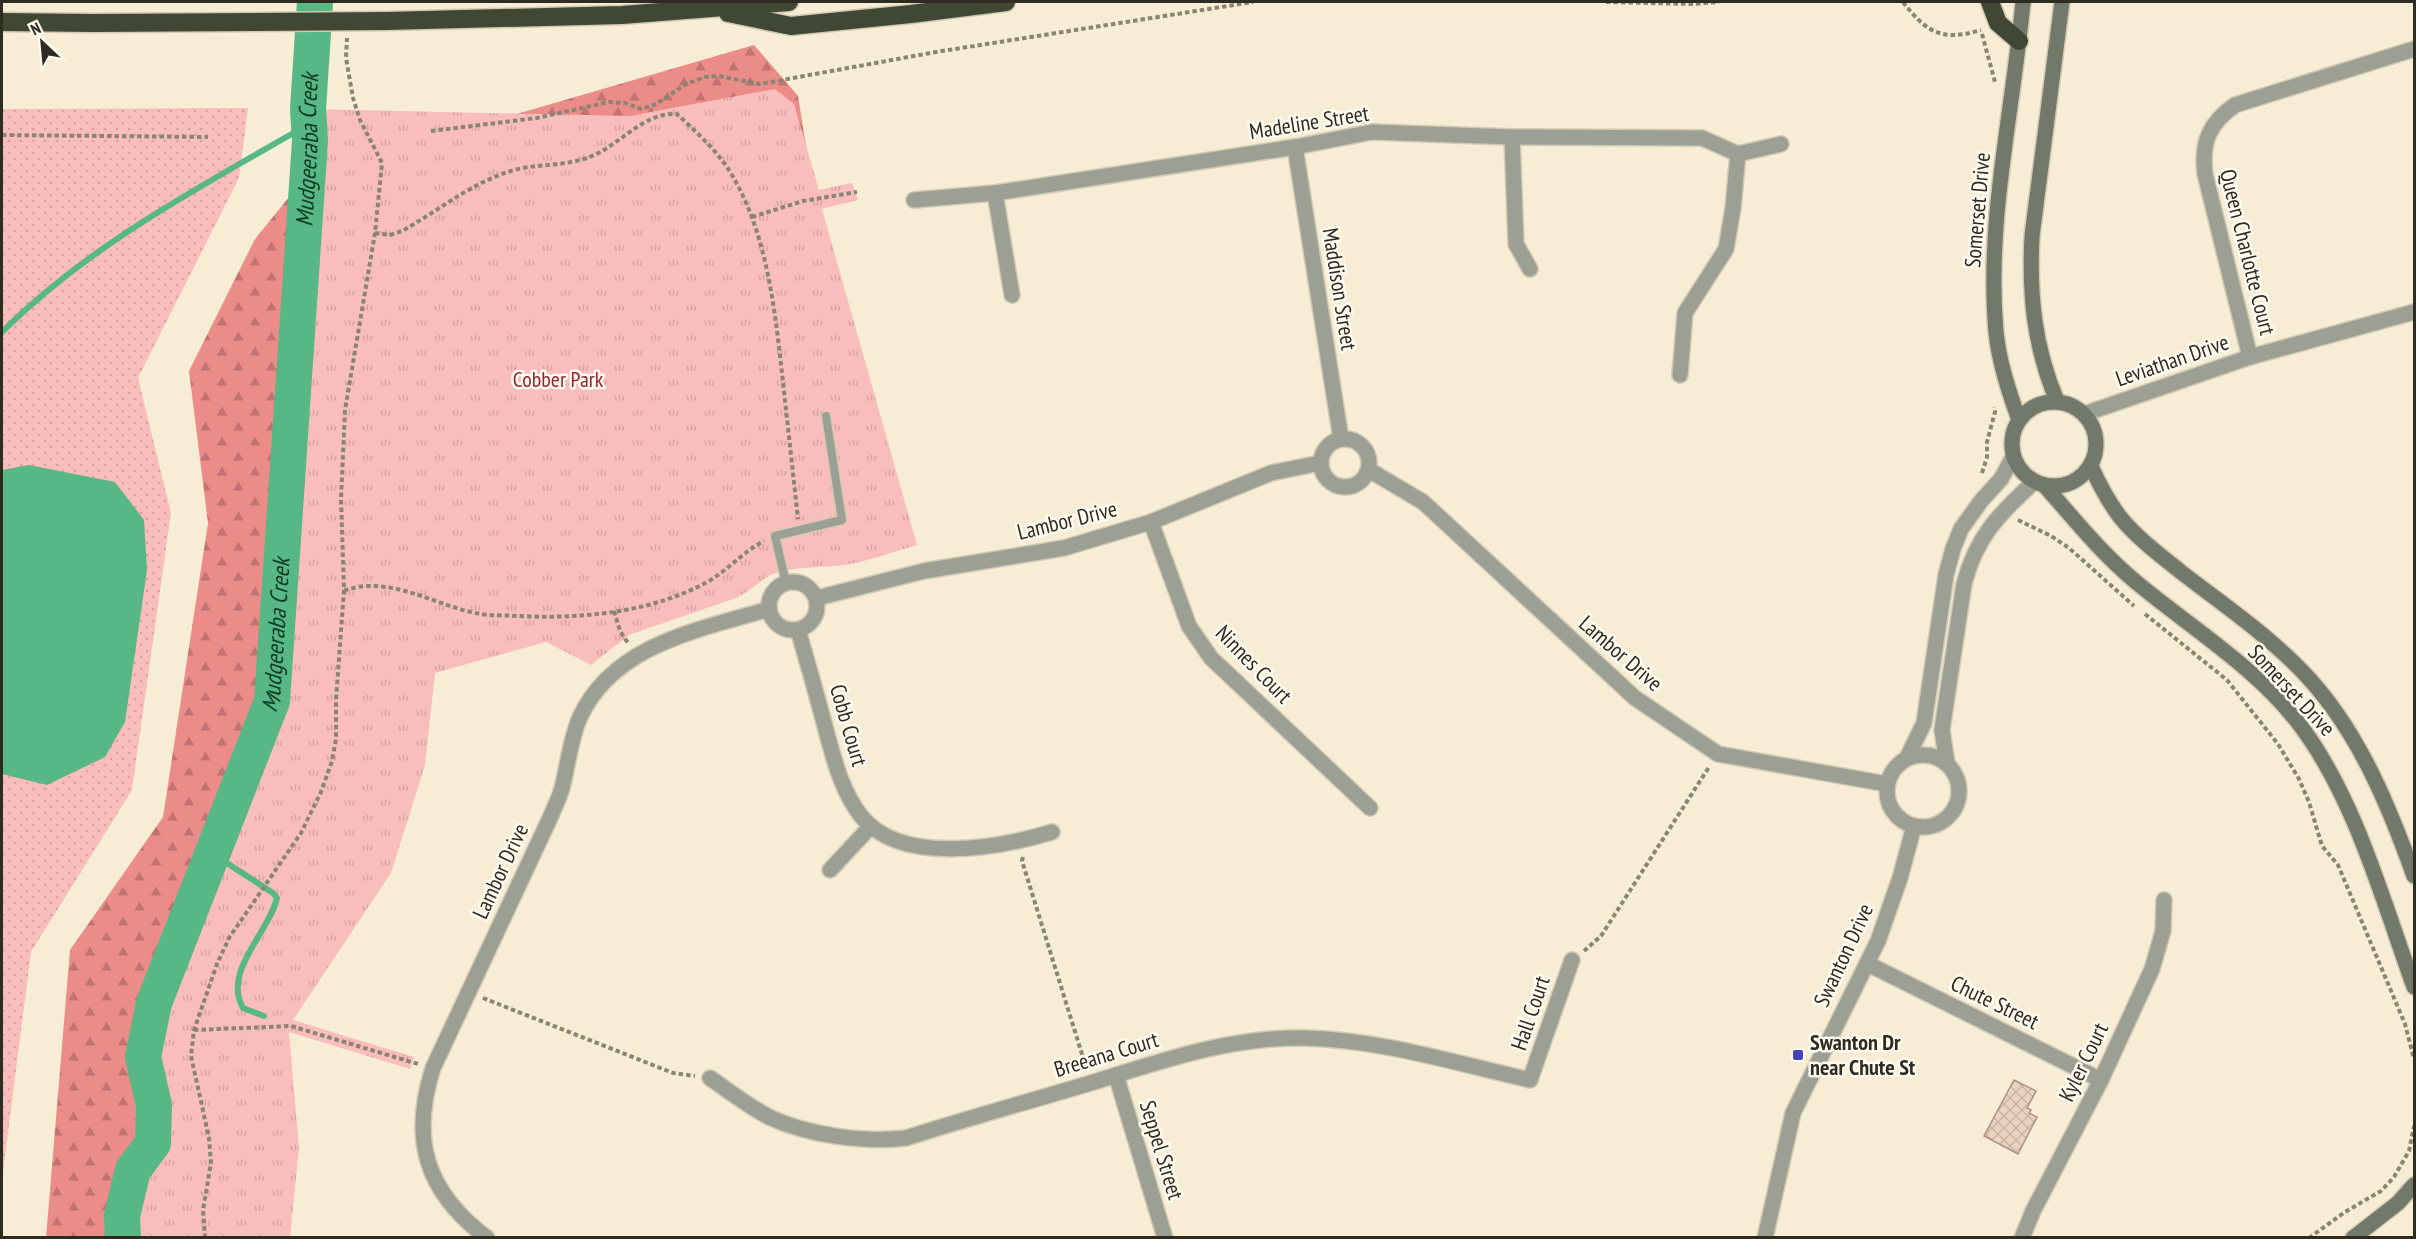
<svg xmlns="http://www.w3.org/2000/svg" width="2416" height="1239" viewBox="0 0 2416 1239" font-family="'PT Sans Narrow',sans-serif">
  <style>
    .grass { fill: url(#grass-dots) }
    .forest { fill: url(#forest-firs) }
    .park { fill: url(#park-tufts) }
    .water { fill: #57b785 }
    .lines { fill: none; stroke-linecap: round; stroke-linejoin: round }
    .stream { stroke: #57b785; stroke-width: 6 }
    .river { stroke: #57b785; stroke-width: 36 }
    .building { fill: url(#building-cross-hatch); stroke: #a99282; stroke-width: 1.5 }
    .lane-casing { stroke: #d3cab4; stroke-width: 11 }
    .street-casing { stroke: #d3cab4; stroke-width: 18 }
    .secondary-casing { stroke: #d3cab4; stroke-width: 18 }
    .highway-casing { stroke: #d3cab4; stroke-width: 21 }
    .path { stroke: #8a8473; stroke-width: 4; stroke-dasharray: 4.5 3; stroke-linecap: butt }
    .lane { stroke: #9b9f94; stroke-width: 8 }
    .street { stroke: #9b9f94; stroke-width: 15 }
    .secondary { stroke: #73796a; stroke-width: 15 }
    .highway { stroke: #404833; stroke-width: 18 }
    .highway-bridge-casing { stroke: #d3cab4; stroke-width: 21; stroke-linecap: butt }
    .highway-bridge { stroke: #404833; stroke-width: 18 }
    .poi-dot { fill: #4941b8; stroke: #fffbf1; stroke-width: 2 }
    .labels { text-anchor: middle; stroke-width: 5; stroke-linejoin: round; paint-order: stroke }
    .street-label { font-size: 22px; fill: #2e2b21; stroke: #fffbf1 }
    .park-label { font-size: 22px; fill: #94232c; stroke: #fffbf1 }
    .poi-label { font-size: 22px; font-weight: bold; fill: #2e2b21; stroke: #fffbf1; text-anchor: start }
    .water-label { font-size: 24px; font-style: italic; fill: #103925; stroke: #fffbf1 }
  </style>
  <defs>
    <pattern id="grass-dots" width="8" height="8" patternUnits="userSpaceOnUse" patternTransform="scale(1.5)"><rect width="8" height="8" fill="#f9bebb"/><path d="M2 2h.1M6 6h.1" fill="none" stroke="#d6a3a0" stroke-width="1.8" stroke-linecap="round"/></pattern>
    <pattern id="forest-firs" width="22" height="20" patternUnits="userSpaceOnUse" patternTransform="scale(1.5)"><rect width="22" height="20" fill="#ec8c89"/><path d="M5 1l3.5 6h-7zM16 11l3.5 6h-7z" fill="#c07370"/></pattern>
    <pattern id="park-tufts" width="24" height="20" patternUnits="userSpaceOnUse" patternTransform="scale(1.5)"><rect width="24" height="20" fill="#f9bebb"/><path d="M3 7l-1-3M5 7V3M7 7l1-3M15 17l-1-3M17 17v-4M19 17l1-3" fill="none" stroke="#d6a3a0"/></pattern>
    <pattern id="building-cross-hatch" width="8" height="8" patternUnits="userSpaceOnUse" patternTransform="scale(1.5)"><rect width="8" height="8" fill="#ead2c1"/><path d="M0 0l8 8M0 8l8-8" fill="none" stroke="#c9b4a6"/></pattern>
  </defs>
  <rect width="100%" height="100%" fill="#f7edd4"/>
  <!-- grass -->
  <polygon class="grass" points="248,108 239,178 138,378 171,513 132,790 31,952 2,1180 2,109"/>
  <!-- forest -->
  <polygon class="forest" points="754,45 798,96 812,183 625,198 183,1237 46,1238 70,950 163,817 208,523 189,371 255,239 346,127 413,144"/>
  <!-- park -->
  <path class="park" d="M775,89L794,104L819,190L852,183L858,200L822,209L917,545C893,552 869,561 845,565C821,568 798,566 775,573C762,578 750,592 736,598L629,635L591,665L546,642L435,673L425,765L391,873L293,1020L414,1057L410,1069L289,1032L299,1148L290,1237H123L122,1216L133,1170L153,1143L154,1105L143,1057L154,1003L272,701L310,141L308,109L629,116Z"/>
  <!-- water -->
  <polygon class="water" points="29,465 115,482 144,520 147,570 125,722 105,757 47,785 2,774 2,470"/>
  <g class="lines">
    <!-- stream -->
    <g class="stream">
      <path d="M2,332C90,244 202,186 309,124"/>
      <path d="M213,854L273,893L277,898C269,933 222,971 243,1008L264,1016"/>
    </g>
    <!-- river -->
    <path class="river" id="s1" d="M123,1238L122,1216L133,1170L153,1143L154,1105L143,1057L154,1003L272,701L310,141L308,109L315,2"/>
  </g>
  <!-- building -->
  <polygon class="building" points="2014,1080 2036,1091 2027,1108 2031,1110 2029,1113 2037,1117 2018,1154 1984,1136"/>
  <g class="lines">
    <defs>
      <polyline id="lane" points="786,583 775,536 842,520 826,416"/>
      <g id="street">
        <polyline points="1512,137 1516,244 1530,269"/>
        <polyline points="1295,147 1341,439"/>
        <polyline points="995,193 1012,295"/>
        <polyline points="914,200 995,193 1295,147 1372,132 1512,137 1702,138 1738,154 1781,144"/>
        <path d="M2250,357L2205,174C2201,143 2209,123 2235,105L2414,49"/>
        <polyline points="1680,375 1685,313 1726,249 1733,208 1738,154"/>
        <polyline points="2084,414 2250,357 2414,312"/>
        <circle cx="1345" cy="463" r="24"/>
        <polyline points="1369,470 1423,502 1635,698 1718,754 1887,784"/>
        <polyline points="1151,522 1189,626 1211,658 1370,808"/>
        <circle cx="793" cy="606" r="24"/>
        <polyline points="817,598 924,571 1064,548 1151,522 1271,473 1320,463"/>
        <path d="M798,630C807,661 816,692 824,723C833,755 840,789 861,816C901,866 999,848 1052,832"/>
        <circle cx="1923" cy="791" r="36"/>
        <polyline points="1907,758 1924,723 1946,575 1953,549 1961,529 1981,501 2001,479 2013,457"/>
        <path d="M1947,763L1942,730L1964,584C1976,537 1999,514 2034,482"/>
        <polyline points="830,870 871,826"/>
        <polyline points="1868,964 2101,1080"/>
        <polyline points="1116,1075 1165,1238"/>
        <path d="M710,1078C729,1091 748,1106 769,1117C807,1135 864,1143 906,1138C968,1118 1031,1101 1094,1082C1162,1061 1229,1037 1302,1038C1379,1039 1455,1063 1530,1080L1572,960"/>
        <path d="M487,1238C426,1192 410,1140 433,1068L550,818C554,808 559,799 562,788C568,765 570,740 580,717C614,644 699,630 769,609"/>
        <polyline points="1765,1238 1793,1113 1878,941 1900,878 1914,826"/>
        <polyline points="2022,1238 2033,1211 2101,1080 2152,969 2163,931 2164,900"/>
      </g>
      <g id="secondary">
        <path d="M2057,401C2034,346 2029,295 2032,236L2062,2"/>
        <circle cx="2054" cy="444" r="42"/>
        <path d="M2019,420C2009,392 1999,362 1996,332C1986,221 2013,112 2023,2"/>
        <path d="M2091,466C2099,484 2108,501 2120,517C2137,538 2160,555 2181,572C2221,603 2265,633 2301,670C2356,726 2388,803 2414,876"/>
        <path d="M2045,486C2074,519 2102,554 2136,582C2191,628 2256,667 2300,725C2355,798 2383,901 2414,987"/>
        <polyline points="2353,1238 2398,1203 2414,1185"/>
      </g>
      <g id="highway">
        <polyline points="1990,2 1998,23 2019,41"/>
        <polyline points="728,13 791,26 911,14 1006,2"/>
        <polyline points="387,21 622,15 789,2"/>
        <polyline points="2,22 93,23"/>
      </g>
    </defs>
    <!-- lane casing -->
    <use href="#lane" class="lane-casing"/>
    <!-- street casing -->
    <use href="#street" class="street-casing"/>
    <!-- secondary casing -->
    <use href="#secondary" class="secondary-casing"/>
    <!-- highway casing -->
    <use href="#highway" class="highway-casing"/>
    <!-- path -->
    <g class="path">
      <polyline points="1606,2 1693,4 1719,2"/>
      <path d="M1903,2C1926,32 1942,42 1981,30"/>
      <polyline points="1982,34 1995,82"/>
      <polyline points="431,131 537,118 609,102 625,103 641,109 656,104 686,84 705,77 718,76 760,84 936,52 1253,2"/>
      <polyline points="2,135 208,137"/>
      <polyline points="752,217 803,201 857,192"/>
      <path d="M375,233L390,235L402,231C438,211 471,183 511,171C537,163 566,167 592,156C621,144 644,112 677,114C696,132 718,151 732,175C768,236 775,312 783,382C788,428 793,473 798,519"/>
      <polyline points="1982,473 1987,457 1987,442 1995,412 1994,407"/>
      <polyline points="2018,520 2051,536 2069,548 2134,606"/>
      <path d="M344,590C351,589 359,586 366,586C406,584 443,608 481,614C493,616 506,615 518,616C581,619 652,613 709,581C729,569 744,551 764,541"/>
      <polyline points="614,611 620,631 628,643"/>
      <polyline points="2145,614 2227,680 2278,744 2299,779 2309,802 2322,846 2338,865 2405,1024 2414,1059"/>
      <polyline points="1023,857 1022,861 1086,1067"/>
      <polyline points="1584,951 1601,936 1709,767"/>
      <polyline points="483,998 673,1073 695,1076"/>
      <polyline points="194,1030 291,1026 418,1064"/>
      <polyline points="205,1238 203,1210 211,1163 209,1138 191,1056 194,1030 217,964 229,938 301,833 321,792 332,761 336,739 336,700 344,590 341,499 345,410 375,233 382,163 360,120 353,98 346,58 347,38"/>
      <polyline points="2309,1238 2345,1212 2381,1191 2394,1177 2409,1151 2414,1126"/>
    </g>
    <!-- lane -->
    <use href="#lane" class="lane"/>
    <!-- street -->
    <use href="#street" class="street"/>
    <!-- secondary -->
    <use href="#secondary" class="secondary"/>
    <!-- highway -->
    <use href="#highway" class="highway"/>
    <defs>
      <polyline id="highway-bridge" points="93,23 387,21"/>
    </defs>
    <!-- highway-bridge casing -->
    <use href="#highway-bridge" class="highway-bridge-casing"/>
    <!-- highway-bridge -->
    <use href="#highway-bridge" class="highway-bridge"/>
  </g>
  <!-- markers -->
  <rect class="poi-dot" x="1792" y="1049" width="12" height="12" rx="3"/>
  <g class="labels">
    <!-- street labels -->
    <g class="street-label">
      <text transform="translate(1309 122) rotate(-9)" y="8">Madeline Street</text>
      <text transform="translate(1977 210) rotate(-85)" y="8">Somerset Drive</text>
      <text transform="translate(2248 252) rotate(76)" y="8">Queen Charlotte Court</text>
      <text transform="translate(1340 289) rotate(81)" y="8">Maddison Street</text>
      <text transform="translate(2172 360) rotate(-19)" y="8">Leviathan Drive</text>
      <text transform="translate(1067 520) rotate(-14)" y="8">Lambor Drive</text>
      <text transform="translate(1621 653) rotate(41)" y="8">Lambor Drive</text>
      <text transform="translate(1254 664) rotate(46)" y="8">Ninnes Court</text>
      <text transform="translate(2292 690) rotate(47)" y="8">Somerset Drive</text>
      <text transform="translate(849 725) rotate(74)" y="8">Cobb Court</text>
      <text transform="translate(500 871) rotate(-65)" y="8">Lambor Drive</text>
      <text transform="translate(1843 955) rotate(-65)" y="8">Swanton Drive</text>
      <text transform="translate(1995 1002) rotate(26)" y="8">Chute Street</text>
      <text transform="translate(1530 1013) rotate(-71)" y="8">Hall Court</text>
      <text transform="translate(1106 1054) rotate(-17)" y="8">Breeana Court</text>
      <text transform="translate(2083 1062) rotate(-64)" y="8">Kyler Court</text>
      <text transform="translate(1162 1150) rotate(73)" y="8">Seppel Street</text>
    </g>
    <!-- park labels -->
    <g class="park-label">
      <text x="558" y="387">Cobber Park</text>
    </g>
    <!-- poi labels -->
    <g class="poi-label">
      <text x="1810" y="1050">Swanton Dr<tspan x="1810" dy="25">near Chute St</tspan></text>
    </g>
    <!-- water labels -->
    <g class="water-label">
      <text dy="8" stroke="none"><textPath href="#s1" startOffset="1122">Mudgeeraba Creek</textPath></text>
      <text dy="8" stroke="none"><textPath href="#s1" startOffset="636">Mudgeeraba Creek</textPath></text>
    </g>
  </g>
  <!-- border -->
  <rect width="2416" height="1239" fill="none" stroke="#2e2b21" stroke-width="6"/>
  <!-- north arrow -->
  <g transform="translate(42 42) rotate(334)" stroke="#fffbf1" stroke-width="4.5" paint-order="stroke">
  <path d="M0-4.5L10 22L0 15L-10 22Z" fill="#2e2b21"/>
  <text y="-9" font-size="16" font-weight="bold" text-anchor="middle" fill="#2e2b21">N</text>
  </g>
</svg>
